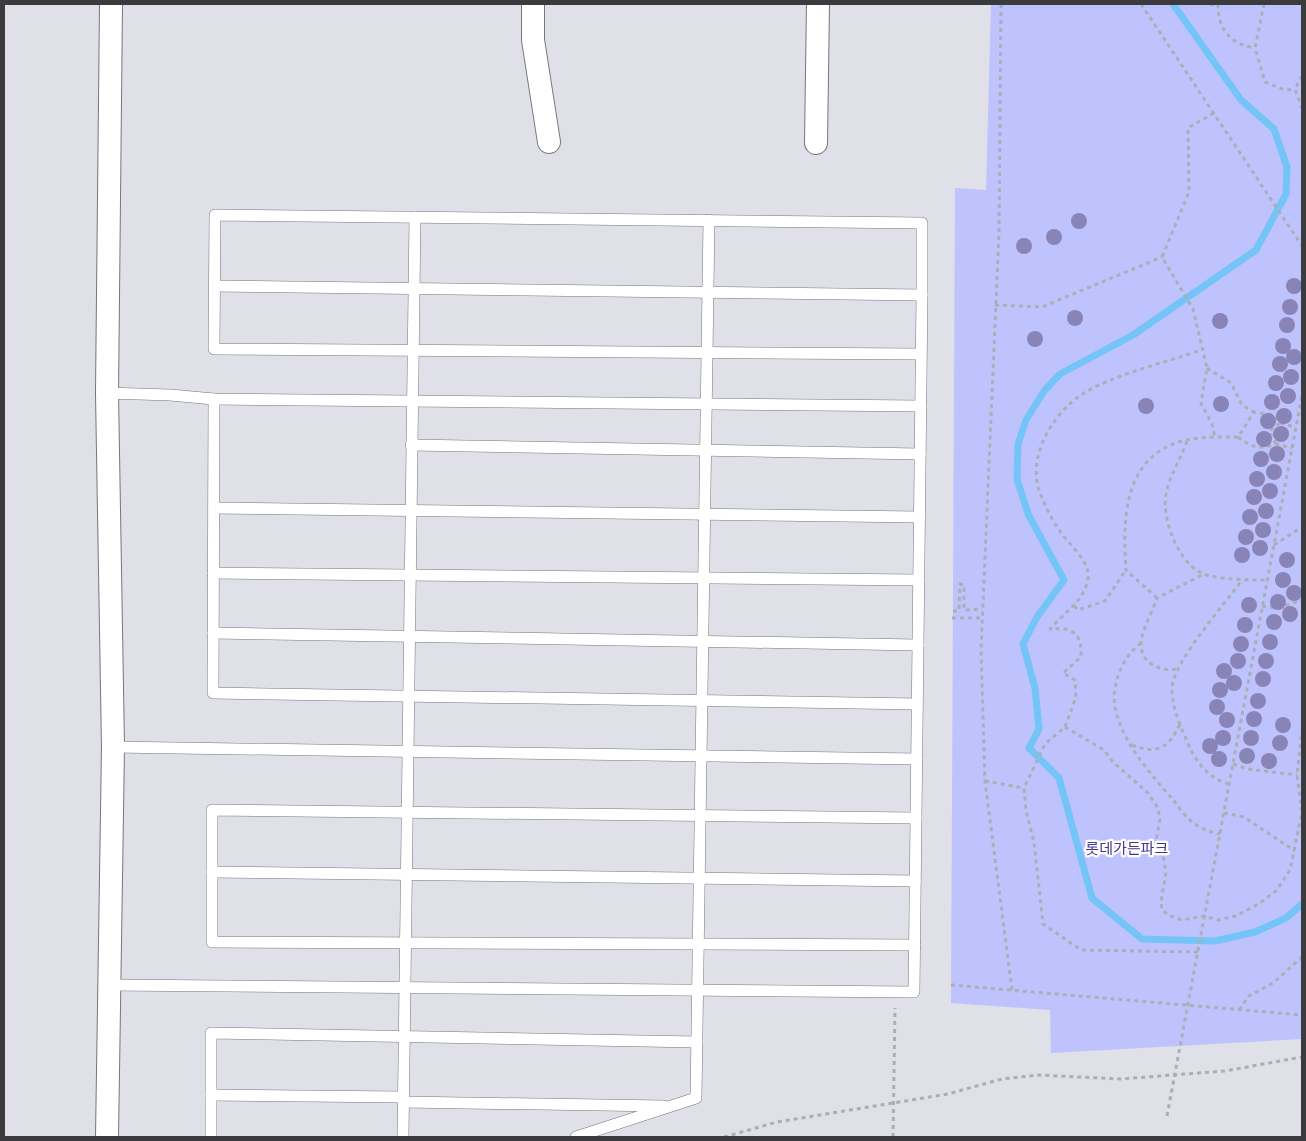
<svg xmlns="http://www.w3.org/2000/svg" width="1306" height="1141" viewBox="0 0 1306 1141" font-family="'Fira Sans','Noto Sans KR',sans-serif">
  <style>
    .green { fill: #bfc3fd }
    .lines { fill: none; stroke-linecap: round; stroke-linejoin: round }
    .stream { stroke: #74c4f8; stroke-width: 7 }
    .lane-casing { stroke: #76767d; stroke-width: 12 }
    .street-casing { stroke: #76767d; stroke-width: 24 }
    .path { stroke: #adaeb4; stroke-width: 3; stroke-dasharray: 4 4; stroke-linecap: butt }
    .lane { stroke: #fff; stroke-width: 11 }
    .street { stroke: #fff; stroke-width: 22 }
    .tree { fill: #8884b8 }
    .labels { text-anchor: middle; stroke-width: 4.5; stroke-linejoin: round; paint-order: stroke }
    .park-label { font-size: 15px; fill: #403990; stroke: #fff }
  </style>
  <rect width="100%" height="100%" fill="#dfe0e8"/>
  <!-- green -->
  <polygon class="green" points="991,4 1302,4 1302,1039 1051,1053 1050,1010 951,1003 955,188 986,190"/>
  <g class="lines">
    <!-- stream -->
    <polyline class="stream" points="1173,4 1241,100 1274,129 1287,167 1286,194 1256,250 1133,335 1060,374 1044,391 1026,420 1018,444 1017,479 1028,514 1064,580 1037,617 1023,644 1035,688 1039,729 1029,748 1059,778 1092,898 1142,939 1215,941 1255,932 1286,918 1302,904"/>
    <defs>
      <g id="lane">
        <polyline points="215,286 922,295"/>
        <polyline points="107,393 170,395 214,399 921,406"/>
        <polyline points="214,399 213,693 917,704"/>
        <polyline points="411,445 920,454"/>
        <polyline points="214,508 919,517"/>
        <polyline points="213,573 919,580"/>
        <polyline points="213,633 918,645"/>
        <polyline points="113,747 917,759"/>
        <polyline points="212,872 915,881"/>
        <polyline points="915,945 212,942 212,810 916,818"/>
        <polyline points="110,985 914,992 922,295 922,223 215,215 214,349 921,354"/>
        <polyline points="211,1095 403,1097"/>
        <polyline points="403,1102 664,1106"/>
        <polyline points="211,1137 211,1033 697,1042"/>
        <polyline points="403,1137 415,217"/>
        <polyline points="576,1137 696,1098 709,220"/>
      </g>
      <g id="street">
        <polyline points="533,4 533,40 549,142"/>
        <polyline points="816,143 818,4"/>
        <polyline points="107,1137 113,747 107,393 111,4"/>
      </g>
    </defs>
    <!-- lane casing -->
    <use href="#lane" class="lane-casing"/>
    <!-- street casing -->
    <use href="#street" class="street-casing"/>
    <!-- path -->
    <g class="path">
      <polyline points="1001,4 999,232 981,650 985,781 1012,990"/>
      <polyline points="1141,4 1302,246"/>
      <polyline points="1210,4 1218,7"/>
      <path d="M1218,4C1218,30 1230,44 1255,48"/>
      <polyline points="1264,4 1255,48 1265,82 1285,90 1295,89"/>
      <polyline points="1302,76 1295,89 1302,108"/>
      <polyline points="1214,113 1188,128 1189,192 1162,257 1193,309 1207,368 1201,403 1212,424 1215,437"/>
      <polyline points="995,305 1042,307 1162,257"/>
      <polyline points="1207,368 1231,383 1242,405 1254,412"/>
      <path d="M1238,437C1250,447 1261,450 1276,444L1292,448"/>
      <path d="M1187,441C1181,459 1169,476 1166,494C1161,520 1180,567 1206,575C1226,580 1247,580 1267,580"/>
      <polyline points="1276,444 1269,431 1280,423"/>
      <polyline points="1274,545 1302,527"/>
      <path d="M1157,598L1126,570C1123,524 1122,465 1173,444C1193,436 1217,437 1238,437L1254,412L1273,415L1280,423L1296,427"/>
      <polyline points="1074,606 1078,610 1105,601 1126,570"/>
      <polyline points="1262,606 1279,608 1302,600"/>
      <polyline points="953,611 959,611 960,584 964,585 964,610 982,609"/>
      <polyline points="952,618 982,618"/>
      <path d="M1141,643C1123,656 1111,684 1115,707C1122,743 1151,774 1174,801C1179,808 1185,816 1192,822C1200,828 1209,832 1220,834"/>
      <path d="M1176,669C1160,672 1140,663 1141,643C1142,629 1153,611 1157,598L1204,574"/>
      <polyline points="1065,727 1104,750 1113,762 1148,793 1158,808 1160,819 1156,841 1163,856 1166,872 1161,902 1162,910 1171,916 1182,920 1204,916 1218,920 1236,916 1260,903 1277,890 1290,870 1302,812 1297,775 1302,730"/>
      <path d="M1132,745C1157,755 1169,748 1180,724"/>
      <polyline points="1233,764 1248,769 1297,775"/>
      <polyline points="985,781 1024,788"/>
      <path d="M1229,784C1206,777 1195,761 1186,739C1179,723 1172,706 1172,688C1173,662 1225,604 1242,580"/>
      <polyline points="1224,813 1244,817 1295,851"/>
      <path d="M1198,952L1081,950L1043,924L1034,842L1026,811L1024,788L1045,744L1065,727L1076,697L1075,680L1063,673L1081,657C1082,633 1073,627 1050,629C1064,613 1084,601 1088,579C1091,562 1070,546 1062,534C1052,520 1043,503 1038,487C1029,452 1055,411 1084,393C1113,375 1167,362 1201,350"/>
      <polyline points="951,985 1302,1015"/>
      <polyline points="1239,1010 1249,996 1273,983 1302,957"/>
      <polyline points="1167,1116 1302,395"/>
      <polyline points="724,1137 777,1122 948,1094 1002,1079 1038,1075 1121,1079 1225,1071 1302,1057"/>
      <polyline points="893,1137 895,1008"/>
    </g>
    <!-- lane -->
    <use href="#lane" class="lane"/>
    <!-- street -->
    <use href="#street" class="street"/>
  </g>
  <!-- trees -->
  <g class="tree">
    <circle cx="1079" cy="221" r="8"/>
    <circle cx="1054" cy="237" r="8"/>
    <circle cx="1024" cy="246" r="8"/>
    <circle cx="1294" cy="286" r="8"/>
    <circle cx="1290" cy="307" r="8"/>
    <circle cx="1075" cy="318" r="8"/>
    <circle cx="1220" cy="321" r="8"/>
    <circle cx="1287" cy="325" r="8"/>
    <circle cx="1035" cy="339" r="8"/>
    <circle cx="1283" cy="346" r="8"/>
    <circle cx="1294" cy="357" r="8"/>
    <circle cx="1280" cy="364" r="8"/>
    <circle cx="1291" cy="377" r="8"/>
    <circle cx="1276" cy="383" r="8"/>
    <circle cx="1288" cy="396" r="8"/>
    <circle cx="1272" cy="402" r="8"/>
    <circle cx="1221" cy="404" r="8"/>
    <circle cx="1146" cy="406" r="8"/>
    <circle cx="1284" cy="416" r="8"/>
    <circle cx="1268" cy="421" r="8"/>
    <circle cx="1281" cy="434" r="8"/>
    <circle cx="1264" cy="439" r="8"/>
    <circle cx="1277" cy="454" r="8"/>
    <circle cx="1261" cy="459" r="8"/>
    <circle cx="1274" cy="472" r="8"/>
    <circle cx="1257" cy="479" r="8"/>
    <circle cx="1270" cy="491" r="8"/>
    <circle cx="1254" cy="497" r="8"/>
    <circle cx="1266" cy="511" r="8"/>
    <circle cx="1250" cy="517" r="8"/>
    <circle cx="1263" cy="530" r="8"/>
    <circle cx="1246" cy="537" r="8"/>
    <circle cx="1260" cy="548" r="8"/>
    <circle cx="1242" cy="555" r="8"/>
    <circle cx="1287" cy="560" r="8"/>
    <circle cx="1283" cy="580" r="8"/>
    <circle cx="1294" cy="593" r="8"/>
    <circle cx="1278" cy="602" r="8"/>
    <circle cx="1249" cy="605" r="8"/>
    <circle cx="1290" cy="614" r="8"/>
    <circle cx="1274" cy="622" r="8"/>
    <circle cx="1245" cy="625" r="8"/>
    <circle cx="1270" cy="642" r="8"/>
    <circle cx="1241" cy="644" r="8"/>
    <circle cx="1238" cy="661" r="8"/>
    <circle cx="1266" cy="661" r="8"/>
    <circle cx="1224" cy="671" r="8"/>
    <circle cx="1263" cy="679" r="8"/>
    <circle cx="1234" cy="683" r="8"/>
    <circle cx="1220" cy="690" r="8"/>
    <circle cx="1258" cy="701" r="8"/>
    <circle cx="1217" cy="707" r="8"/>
    <circle cx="1254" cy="719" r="8"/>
    <circle cx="1227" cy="720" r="8"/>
    <circle cx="1283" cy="725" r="8"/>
    <circle cx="1223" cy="738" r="8"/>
    <circle cx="1251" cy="738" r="8"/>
    <circle cx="1280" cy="743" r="8"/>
    <circle cx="1210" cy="746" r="8"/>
    <circle cx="1247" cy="756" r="8"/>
    <circle cx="1219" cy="759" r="8"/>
    <circle cx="1269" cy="761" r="8"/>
  </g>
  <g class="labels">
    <!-- park labels -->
    <g class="park-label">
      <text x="1127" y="854">롯데가든파크</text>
    </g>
  </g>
  <!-- border -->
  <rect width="1306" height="1141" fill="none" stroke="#3b3b3e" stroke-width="10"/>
</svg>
